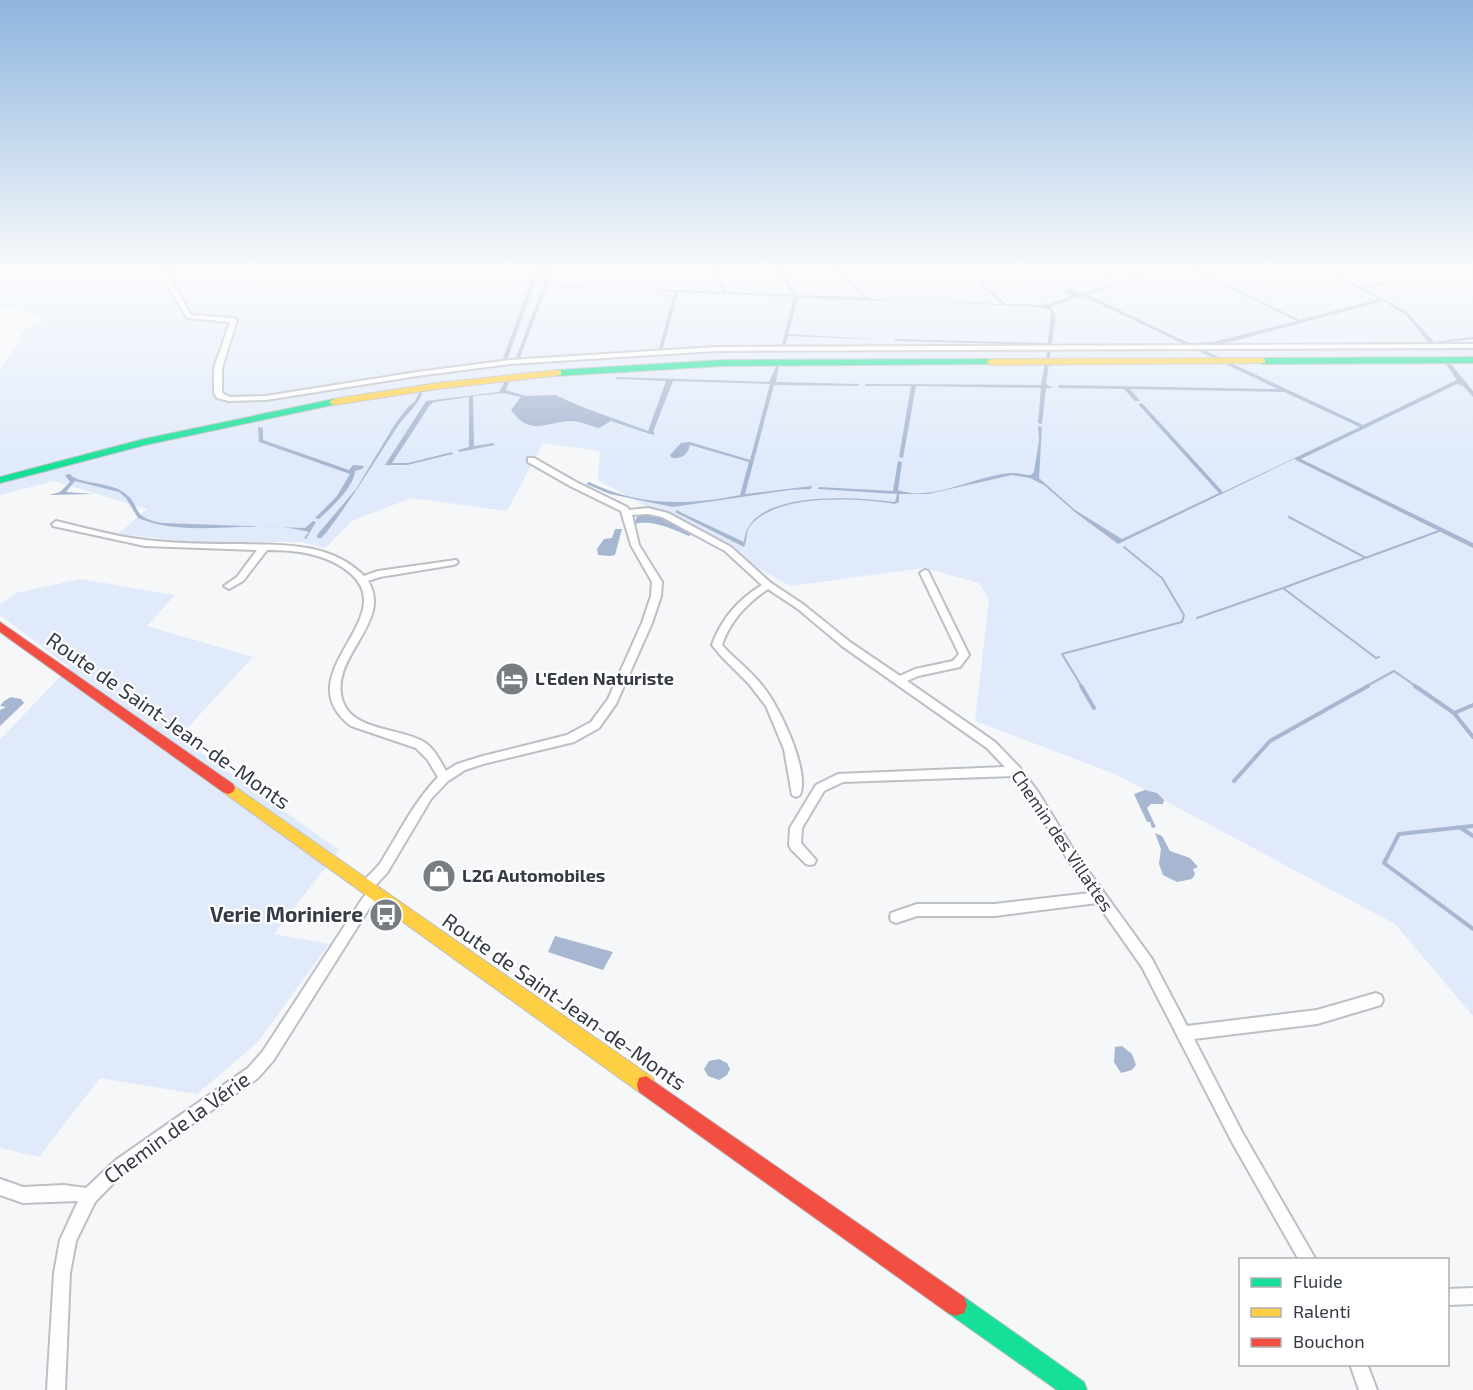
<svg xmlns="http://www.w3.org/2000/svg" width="1473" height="1390" viewBox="0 0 1473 1390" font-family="'Exo 2',sans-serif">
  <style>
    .green { fill: #e0eafb }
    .water { fill: #a7b7d1 }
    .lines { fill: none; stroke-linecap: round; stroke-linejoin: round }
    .stream-far1 { stroke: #a7b7d1; stroke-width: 2 }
    .stream { stroke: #a7b7d1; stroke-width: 4 }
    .street-casing { stroke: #bcbfc4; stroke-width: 4 }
    .fast-casing { stroke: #bcbfc4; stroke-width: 2 }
    .slow-casing { stroke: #bcbfc4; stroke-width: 2 }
    .jam-casing { stroke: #bcbfc4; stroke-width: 2 }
    .street { fill: #fefefe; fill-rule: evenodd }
    .fast { fill: #16e098; fill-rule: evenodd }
    .slow { fill: #ffcf43; fill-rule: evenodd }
    .jam { fill: #f24e42; fill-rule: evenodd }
    .labels { text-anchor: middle; stroke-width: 4.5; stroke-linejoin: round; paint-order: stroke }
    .poi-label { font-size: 18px; font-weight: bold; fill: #353a44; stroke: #fff; text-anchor: start }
    .street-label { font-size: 18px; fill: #353a44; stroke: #fff }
    .near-street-label { font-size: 21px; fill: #353a44; stroke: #fff }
    .near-poi-label { font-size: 21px; font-weight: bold; fill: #353a44; stroke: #fff; text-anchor: end }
  </style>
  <rect width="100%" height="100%" fill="#f5f7f9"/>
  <!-- green -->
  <g class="green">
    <polygon points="0,271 1473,271 1473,1016 1395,924 1115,774 975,721 989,599 979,583 924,568 790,586 598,480 600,451 543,443 507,511 411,498 352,521 325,548 301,542 192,542 118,534 147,509 54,481 0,495 0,369 21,340 21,332 45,319 27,310 0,309"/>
    <polygon points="81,579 175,595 147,626 253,657 179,737 339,850 274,934 329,944 258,1042 197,1094 100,1078 39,1157 0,1148 0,740 69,667 0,615 0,604 16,593"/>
  </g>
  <!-- water -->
  <g class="water">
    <polygon points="535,271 539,271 508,357 505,360 503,358"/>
    <polygon points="549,271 553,271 548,284 624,288 547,286 519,360 515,360"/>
    <polygon points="713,271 716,271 727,292 793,295 778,271 781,271 797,295 862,297 838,271 842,271 867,298 907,302 798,298 788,334 889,340 788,336 785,347 781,347 794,297 678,292 663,348 659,349 674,292 628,288 722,292"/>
    <path d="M1098,271L1117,282L1156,271L1088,295L1189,343L1213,342L1297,321L1194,271H1199L1300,320L1379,299L1325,271L1360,286L1381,282L1384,284L1364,288L1407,312L1434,342L1473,337V339L1430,344L1406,315L1383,301L1230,342L1193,345L1363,425L1457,380L1445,363L1451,364L1473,391V397L1463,386L1457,384L1301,459L1473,543V548L1294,459L1118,544L1076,513L1044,485L1030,478L1012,475L928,494H899V502L895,504C857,498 778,493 751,525C745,532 748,539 744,547L675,512L677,510L682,513L744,542C748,488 857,497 895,502L897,494L818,489L819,487L893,491L898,461L902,462L898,490C932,503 978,474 1013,473C1019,473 1025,475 1031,475L1034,472L1039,440L1038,426L1042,427L1039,478L1075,510L1122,539L1219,493L1138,404L1142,403L1223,492L1360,427L1284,392L1130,389L1140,401H1135L1124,389L1059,388L1058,385L1278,389L1083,296L1051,307L1056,315L1046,384L1053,388H1046L1042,424L1038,423L1041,388L916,386L903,458L899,457L911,386H865V384L1041,385L1048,345L895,341V339L1046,343L1048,342L1051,311L1040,307L914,301L1002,304L979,284L982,283L1006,304L1044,305L1072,296L1063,290L1069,288L1081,294L1114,283Z"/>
    <path d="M776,366H779L776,382L859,384V386L774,385L745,494L812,486L811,489L790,490L673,507L610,494L586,484L589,482C639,506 686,506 740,495L749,462L690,445C688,454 682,459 672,458L670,455L681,443L690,442L750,460L770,384L673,381L653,432L655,433L653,435L611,421L599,428C590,426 580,421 571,421C546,422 530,437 511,410L521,397L504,393L473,396L474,446L493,443L495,445L459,452L458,450L469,447V397L434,402L430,405L392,463H408L452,452L453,454L407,465H385L426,401L499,392L505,381H509L506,390L525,396L555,395L585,408L648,431L666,381L616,379V377L769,382Z"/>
    <path d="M419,393H422C419,405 406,414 398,426C374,462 352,499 326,533L321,538H317V535L356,489L395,424L408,407L415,401Z"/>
    <path d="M258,427L263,428V440L349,470L353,465L364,466L362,469L355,471C354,487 331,508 319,519L315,518L337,496L350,474L259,442Z"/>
    <path d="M70,474C77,484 110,482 123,492C144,506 127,516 162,523L305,528L313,521L316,522L306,539L304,538L309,532C254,517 191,540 138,518L126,498L119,492L75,481L66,492L94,494L49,495L60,492L70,482L65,475Z"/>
    <path d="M644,514L663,518L694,532L689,536C673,529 652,519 634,524L637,517Z"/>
    <polygon points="615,529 622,529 615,555 610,556 598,555 597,549 604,539 612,538"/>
    <polygon points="11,697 21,699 24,703 0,726 0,710 6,707 0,706 4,701"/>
    <polygon points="1145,790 1157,793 1164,800 1163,804 1151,804 1147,808 1156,827 1152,828 1150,822 1147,822 1134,794"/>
    <polygon points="1155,833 1162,836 1170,851 1190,858 1198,867 1193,869 1195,874 1192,879 1177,882 1163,875 1159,864 1161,849"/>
    <polygon points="555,936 613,952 603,970 548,952"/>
    <polygon points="1122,1046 1132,1054 1136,1065 1132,1070 1121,1073 1114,1062 1115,1047"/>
    <polygon points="719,1059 727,1063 730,1069 727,1075 719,1080 708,1076 704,1069 709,1061"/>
  </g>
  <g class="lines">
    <!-- stream-far1 -->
    <g class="stream-far1">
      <polyline points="1289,517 1366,558"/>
      <polyline points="1197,618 1283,588"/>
      <polyline points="1379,657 1376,658 1283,588 1439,531"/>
      <polyline points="1082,687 1062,654 1182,622 1184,615 1162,578 1124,547"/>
      <polyline points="1365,687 1394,671 1417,687"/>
    </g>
    <!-- stream -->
    <g class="stream">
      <polyline points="1081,686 1094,708"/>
      <polyline points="1415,686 1454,713"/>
      <polyline points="1473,705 1454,713 1473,737"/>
      <polyline points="1234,781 1270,741 1368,686"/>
      <polyline points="1473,826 1399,834 1384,863 1473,929"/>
      <polyline points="1461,828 1473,836"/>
    </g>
    <defs>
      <g id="street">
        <polygon points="162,271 168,271 171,280 191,315 234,318 237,320 222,368 222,393 230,397 266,396 417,372 510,360 716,347 1473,344 1473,348 716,351 510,364 417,376 266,400 229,401 217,398 214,393 214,368 230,322 187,318 165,280"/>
        <path d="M528,458H534L576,482L627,507L629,510L648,508L668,513L731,547L771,583L804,605L850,642L900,676L915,669L953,661L959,654L920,573L925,570L928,571L969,655L960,667L918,676L907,681L995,742L1020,768L1038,792L1076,854L1152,959L1187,1026L1317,1010L1376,993L1381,995L1383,1000L1381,1005L1317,1024L1194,1039L1242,1132L1316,1260H1299L1232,1142L1142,967L1097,903L995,916H917L896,923L891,921L890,917L891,913L917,904H995L1090,893C1063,855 1041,813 1013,776L843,782L824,791L802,828L801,843L816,860L814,864L810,865L806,864L791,849L789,845L790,828L816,785L838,774L1005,767L987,748L842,646L798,609L768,589C747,603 730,621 722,645C735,660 752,671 764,688C780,708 810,771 800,795L796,797L792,795L784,749L766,706L749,684L722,657L712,645C721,619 739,599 762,585L725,551L662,517L648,514L632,515L639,545L662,582L661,596L652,623L616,704L599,728L574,742L483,764L465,770L448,781L431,799L387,873L373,888L379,889L381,893L370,907L273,1061L258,1078L126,1170L95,1202L76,1241L70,1273L65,1390H47L54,1273L60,1240L78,1201L23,1203L0,1195V1179L23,1187L64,1185L86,1188L116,1160L248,1068L263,1051L362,899L368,892L362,891L360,887C365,877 375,871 381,862C399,833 414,802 438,777L427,759L416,748L351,726C282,673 410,615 345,569C322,553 295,550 267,550L243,581L229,589L224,586L237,577L257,550L145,546L53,526L52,524L56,521C86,528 116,537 146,540C178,544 211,544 243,544C286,545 332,543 364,576L378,571L456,560L458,562L456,564L453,565L380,577L368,581C394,622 327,658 343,702C353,731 401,728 424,742C434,748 440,761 446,771L457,764L483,756L567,735L591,722L608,699L642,623L651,596L652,582L631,545L621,511L570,486L528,462Z"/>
        <polygon points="1473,1288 1473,1304 1448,1305 1448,1289"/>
        <polygon points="1350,1364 1367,1364 1377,1390 1359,1390"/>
      </g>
      <g id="fast">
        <polygon points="1473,357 1473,363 1262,364 1257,361 1262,358"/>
        <polygon points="991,359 994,360 994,364 722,366 558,376 553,373 558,370 722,360"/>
        <polygon points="334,399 339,402 337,404 145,445 0,483 0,477 144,439"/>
        <polygon points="956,1294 964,1297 1084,1382 1087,1390 1057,1390 948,1313 945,1305 948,1297"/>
      </g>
      <g id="slow">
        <polygon points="1262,358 1265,359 1265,363 991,365 986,362 991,359"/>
        <polygon points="558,370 561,371 561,375 437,389 334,405 329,402 334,399 437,383"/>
        <polygon points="228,782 653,1078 655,1085 653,1092 646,1094 639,1092 223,792 221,788 223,784"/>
      </g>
      <g id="jam">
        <polygon points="0,622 233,784 235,788 233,792 228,794 223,792 0,632"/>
        <polygon points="646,1076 964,1297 967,1305 964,1313 956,1316 948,1313 639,1092 637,1085 639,1078"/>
      </g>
    </defs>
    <!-- street casing -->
    <use href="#street" class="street-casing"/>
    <!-- fast casing -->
    <use href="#fast" class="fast-casing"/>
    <!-- slow casing -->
    <use href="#slow" class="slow-casing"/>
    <!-- jam casing -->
    <use href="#jam" class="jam-casing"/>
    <!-- street -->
    <use href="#street" class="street"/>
    <!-- fast -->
    <use href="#fast" class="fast"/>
    <!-- slow -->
    <use href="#slow" class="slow"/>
    <!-- jam -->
    <use href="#jam" class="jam"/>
  </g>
  <!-- sky -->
  <linearGradient id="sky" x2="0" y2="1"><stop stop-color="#8eb5df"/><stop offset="0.58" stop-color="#fafbfc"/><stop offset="1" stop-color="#fafbfc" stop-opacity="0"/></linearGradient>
  <rect width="1473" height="466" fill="url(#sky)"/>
  <!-- icons -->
  <defs>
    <symbol id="hotel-disc" viewBox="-11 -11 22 22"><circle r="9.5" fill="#787c83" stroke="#fff"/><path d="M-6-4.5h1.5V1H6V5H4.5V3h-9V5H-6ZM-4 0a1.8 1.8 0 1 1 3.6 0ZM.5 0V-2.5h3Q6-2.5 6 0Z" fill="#fff"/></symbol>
    <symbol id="shop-disc" viewBox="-11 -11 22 22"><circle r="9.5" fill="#787c83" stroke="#fff"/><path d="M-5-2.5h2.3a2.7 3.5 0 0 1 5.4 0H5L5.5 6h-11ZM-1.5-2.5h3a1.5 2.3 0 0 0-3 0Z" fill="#fff"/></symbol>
    <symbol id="bus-disc" viewBox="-11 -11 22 22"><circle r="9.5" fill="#787c83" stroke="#fff"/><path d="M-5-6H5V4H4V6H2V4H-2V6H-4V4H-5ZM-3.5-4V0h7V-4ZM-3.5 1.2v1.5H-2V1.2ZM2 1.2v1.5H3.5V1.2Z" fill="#fff"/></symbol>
  </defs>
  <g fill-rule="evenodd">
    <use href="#hotel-disc" x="493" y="660" width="38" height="38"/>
    <use href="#shop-disc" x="420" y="857" width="38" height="38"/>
    <use href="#bus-disc" x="367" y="896" width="38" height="38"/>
  </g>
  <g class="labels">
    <!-- poi labels -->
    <g class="poi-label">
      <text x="535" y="685">L'Eden Naturiste</text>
      <text x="462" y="882">L2G Automobiles</text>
    </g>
    <!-- street labels -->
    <g class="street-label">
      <text transform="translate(1062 841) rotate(56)" y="6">Chemin des Villattes</text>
    </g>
    <!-- near-street labels -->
    <g class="near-street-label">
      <text transform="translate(168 721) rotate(35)" y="7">Route de Saint-Jean-de-Monts</text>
      <text transform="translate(564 1002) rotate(35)" y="7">Route de Saint-Jean-de-Monts</text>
      <text transform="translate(177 1128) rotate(-36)" y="7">Chemin de la Vérie</text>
    </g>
    <!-- near-poi labels -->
    <g class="near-poi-label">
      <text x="363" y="922">Verie Moriniere</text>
    </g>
  </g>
  <!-- legend -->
  <rect x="1239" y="1258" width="210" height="108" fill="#ffffff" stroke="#aeb0b4" stroke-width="1.5"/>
  <rect x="1251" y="1278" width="30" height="9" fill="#16e098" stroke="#aeb0b4" stroke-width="1.5"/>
  <text x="1293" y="1288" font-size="18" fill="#353a44">Fluide</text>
  <rect x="1251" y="1308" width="30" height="9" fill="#ffcf43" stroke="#aeb0b4" stroke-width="1.5"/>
  <text x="1293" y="1318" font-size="18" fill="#353a44">Ralenti</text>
  <rect x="1251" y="1338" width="30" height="9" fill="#f24e42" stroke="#aeb0b4" stroke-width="1.5"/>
  <text x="1293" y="1348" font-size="18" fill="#353a44">Bouchon</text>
</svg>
